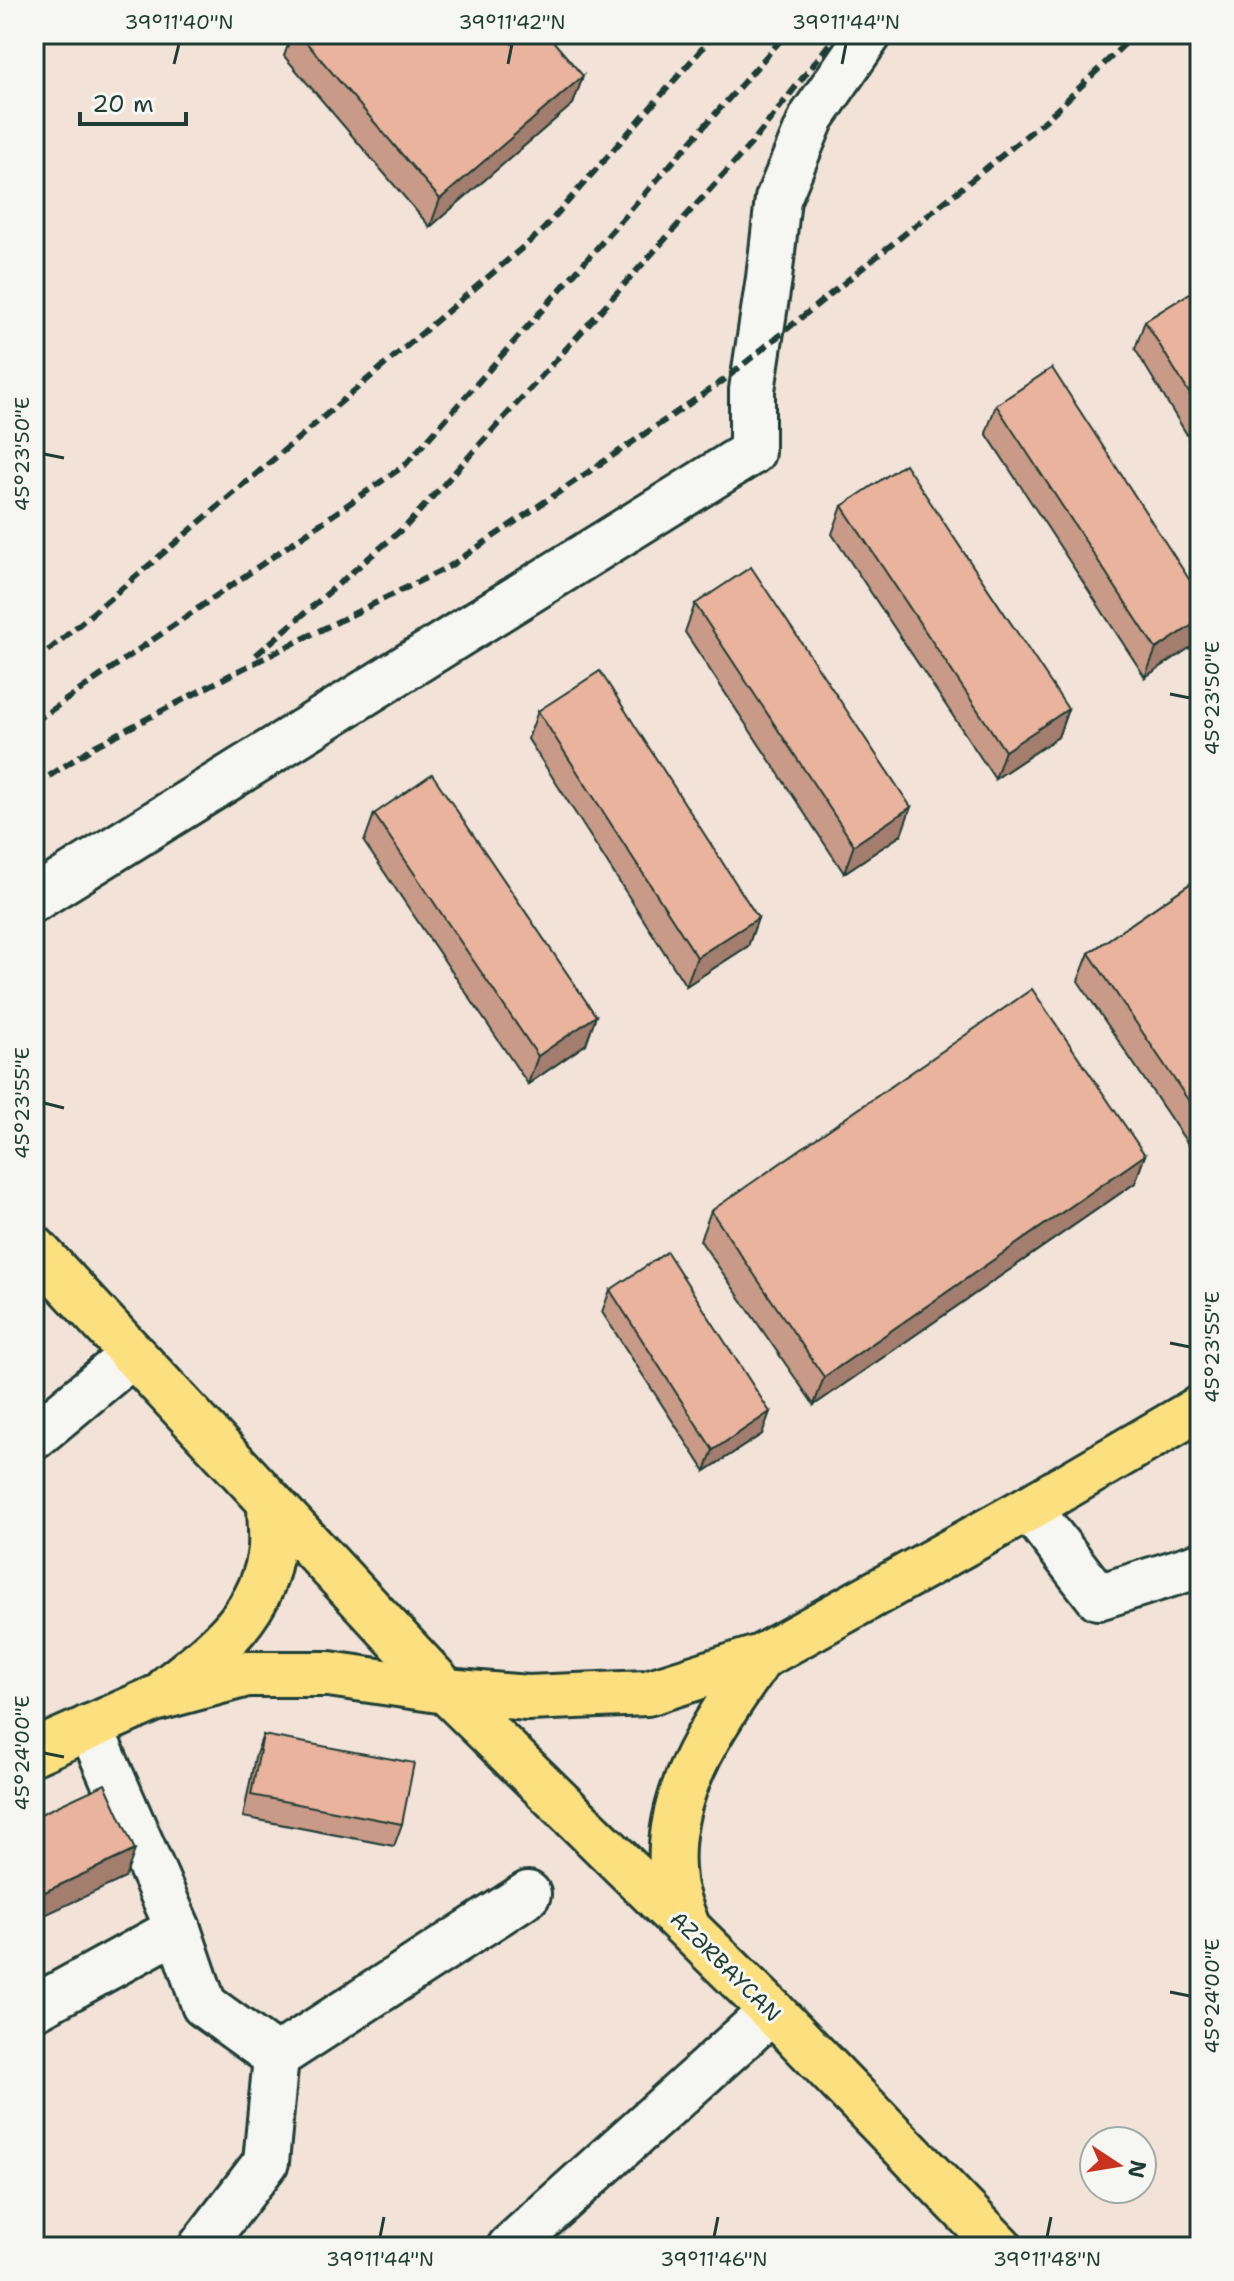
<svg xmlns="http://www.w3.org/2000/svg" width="1234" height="2281" viewBox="0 0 1234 2281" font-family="'Shantell Sans',sans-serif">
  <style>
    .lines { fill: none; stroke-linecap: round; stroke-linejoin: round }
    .minor-casing { stroke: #1f3d34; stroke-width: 50 }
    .major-casing { stroke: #1f3d34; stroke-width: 50 }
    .minor { stroke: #f6f6f2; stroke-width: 44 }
    .major { stroke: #fce080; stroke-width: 44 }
    .rail { stroke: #1f3d34; stroke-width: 6; stroke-dasharray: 12 6; stroke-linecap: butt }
    .wall { fill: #c89a87; stroke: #1f3d34; stroke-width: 2 }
    .shaded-wall { fill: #a37d6e; stroke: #1f3d34; stroke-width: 2 }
    .building { fill: #e9b39d; stroke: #1f3d34; stroke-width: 2 }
    .ticks { fill: none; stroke: #1f3d34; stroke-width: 3 }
    .labels { text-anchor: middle; stroke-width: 6; stroke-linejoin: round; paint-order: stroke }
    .street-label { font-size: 22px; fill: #1f3d34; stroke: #f6f6f2 }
    .neatline { fill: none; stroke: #1f3d34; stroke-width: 3 }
    .ticks-label { font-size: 20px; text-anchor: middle; fill: #1f3d34 }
  </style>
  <rect width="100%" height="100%" fill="#f2e2d8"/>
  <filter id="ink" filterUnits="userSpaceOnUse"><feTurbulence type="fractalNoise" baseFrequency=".0125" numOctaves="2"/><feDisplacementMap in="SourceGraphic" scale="16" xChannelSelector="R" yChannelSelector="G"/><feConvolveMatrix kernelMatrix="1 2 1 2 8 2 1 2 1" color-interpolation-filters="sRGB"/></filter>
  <g filter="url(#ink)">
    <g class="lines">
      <defs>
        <g id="minor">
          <polyline points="34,899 752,452 752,390 769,278 778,199 812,117 869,34"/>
          <polyline points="34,1437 131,1356"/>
          <polyline points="1029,1508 1098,1597 1200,1565"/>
          <polyline points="90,1727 178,1929 204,2005 276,2057 266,2162 201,2247"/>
          <polyline points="34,2008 178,1929"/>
          <polyline points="276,2057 528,1894"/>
          <polyline points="510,2247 772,2011"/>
        </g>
        <g id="major">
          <polyline points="34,1248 446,1691 772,2011 1000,2247"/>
          <path d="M170,1686C217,1650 265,1611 271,1548C272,1533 270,1518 270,1503"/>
          <polyline points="34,1752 154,1699 247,1674 329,1674 446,1691 528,1698 647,1693 761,1657 1029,1508 1200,1408"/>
          <path d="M687,1926C682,1912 674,1895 673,1880C662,1794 715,1723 761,1657"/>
        </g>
      </defs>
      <!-- minor casing -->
      <use href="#minor" class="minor-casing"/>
      <!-- major casing -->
      <use href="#major" class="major-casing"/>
      <!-- minor -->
      <use href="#minor" class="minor"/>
      <!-- major -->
      <use href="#major" class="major"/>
      <!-- rail -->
      <g class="rail">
        <polyline points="256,655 408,524 751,144 837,34"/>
        <polyline points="34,663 542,231 715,34"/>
        <polyline points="34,722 405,465 786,34"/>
        <polyline points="34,786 95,746 236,672 450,566 724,380 1047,119 1135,34"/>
      </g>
    </g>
    <!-- wall -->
    <g class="wall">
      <polygon points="292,34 504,34 512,44 583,76 573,104 430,227 284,56"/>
      <polygon points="1200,287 1200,431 1189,438 1135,349 1145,321"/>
      <polygon points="996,405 1200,596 1200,641 1145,677 986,433"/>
      <polygon points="842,506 1068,709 1058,737 995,779 832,534"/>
      <polygon points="695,604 901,835 844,873 685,632"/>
      <polygon points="538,711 758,918 748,946 686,986 528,739"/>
      <polygon points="374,814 586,1044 528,1084 364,842"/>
      <polygon points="1200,877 1200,1136 1188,1144 1078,981 1089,953"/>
      <polygon points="1145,1155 1135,1183 814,1405 700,1240 711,1211"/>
      <polygon points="610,1290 762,1434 705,1471 602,1312"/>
      <polygon points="263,1735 402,1824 394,1846 243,1817 255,1757"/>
    </g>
    <!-- shaded-wall -->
    <g class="shaded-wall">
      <polygon points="583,76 573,104 430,227 440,199"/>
      <polygon points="1199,409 1200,431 1189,438"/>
      <polygon points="1200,620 1200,641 1145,677 1156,649"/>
      <polygon points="1068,709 1058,737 995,779 1005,751"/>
      <polygon points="911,807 901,835 844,873 854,845"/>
      <polygon points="758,918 748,946 686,986 697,957"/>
      <polygon points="596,1016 586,1044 528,1084 538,1056"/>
      <polygon points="1200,1115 1200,1136 1188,1144 1199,1116"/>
      <polygon points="1145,1155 1135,1183 814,1405 824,1377"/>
      <polygon points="770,1412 762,1434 705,1471 713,1450"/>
      <polygon points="135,1850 125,1878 34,1920 34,1897"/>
    </g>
    <!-- building -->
    <g class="building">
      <polygon points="299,34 504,34 512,44 523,34 547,34 583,76 440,199"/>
      <polygon points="1200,287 1200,409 1199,409 1145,321"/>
      <polygon points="1052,368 1200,596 1200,620 1156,649 996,405"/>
      <polygon points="905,464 1068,709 1005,751 842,506"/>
      <polygon points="751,567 911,807 854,845 695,604"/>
      <polygon points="600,671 758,918 697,957 538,711"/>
      <polygon points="432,774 596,1016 538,1056 374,814"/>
      <polygon points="1200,877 1200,1115 1199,1116 1089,953"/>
      <polygon points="1032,989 1145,1155 824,1377 711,1211"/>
      <polygon points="667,1252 770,1412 713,1450 610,1290"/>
      <polygon points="263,1735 414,1763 402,1824 251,1795"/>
      <polygon points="105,1784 135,1850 34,1897 34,1817"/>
    </g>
  </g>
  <!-- ticks -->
  <path class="ticks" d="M174,64L179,44M508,64L512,44M842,64L846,44M44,454L64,458M1170,694L1190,698M44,1103L64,1108M1170,1343L1190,1347M44,1753L64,1757M1170,1992L1190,1996M380,2237L384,2217M714,2237L718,2217M1047,2237L1051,2217"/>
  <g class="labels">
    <!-- street labels -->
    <g class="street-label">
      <text transform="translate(726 1966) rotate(45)" y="8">AZƏRBAYCAN</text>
    </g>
  </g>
  <!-- margin -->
  <rect width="1234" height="2281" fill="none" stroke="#f6f6f2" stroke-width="88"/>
  <!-- north arrow -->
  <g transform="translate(1118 2165) rotate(102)"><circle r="38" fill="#f6f6f2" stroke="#a0aca6" stroke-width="2"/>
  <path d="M0-6L14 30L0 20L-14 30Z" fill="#c8321e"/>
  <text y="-12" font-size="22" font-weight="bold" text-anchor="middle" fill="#1f3d34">N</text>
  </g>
  <!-- scale -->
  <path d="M80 112v12h106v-12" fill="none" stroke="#1f3d34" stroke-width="4"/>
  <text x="92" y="112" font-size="24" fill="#1f3d34" stroke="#f6f6f2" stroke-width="6" paint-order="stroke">20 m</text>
  <rect x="44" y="44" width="1146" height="2193" class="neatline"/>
  <g class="ticks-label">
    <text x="179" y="29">39°11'40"N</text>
    <text x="512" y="29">39°11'42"N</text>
    <text x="846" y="29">39°11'44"N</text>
    <text transform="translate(22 454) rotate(-90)" y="7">45°23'50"E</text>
    <text transform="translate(1212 698) rotate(-90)" y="7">45°23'50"E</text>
    <text transform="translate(22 1103) rotate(-90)" y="7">45°23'55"E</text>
    <text transform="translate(1212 1347) rotate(-90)" y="7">45°23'55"E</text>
    <text transform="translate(22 1753) rotate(-90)" y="7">45°24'00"E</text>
    <text transform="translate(1212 1996) rotate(-90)" y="7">45°24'00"E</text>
    <text x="380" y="2266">39°11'44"N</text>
    <text x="714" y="2266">39°11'46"N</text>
    <text x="1047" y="2266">39°11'48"N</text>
  </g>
</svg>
